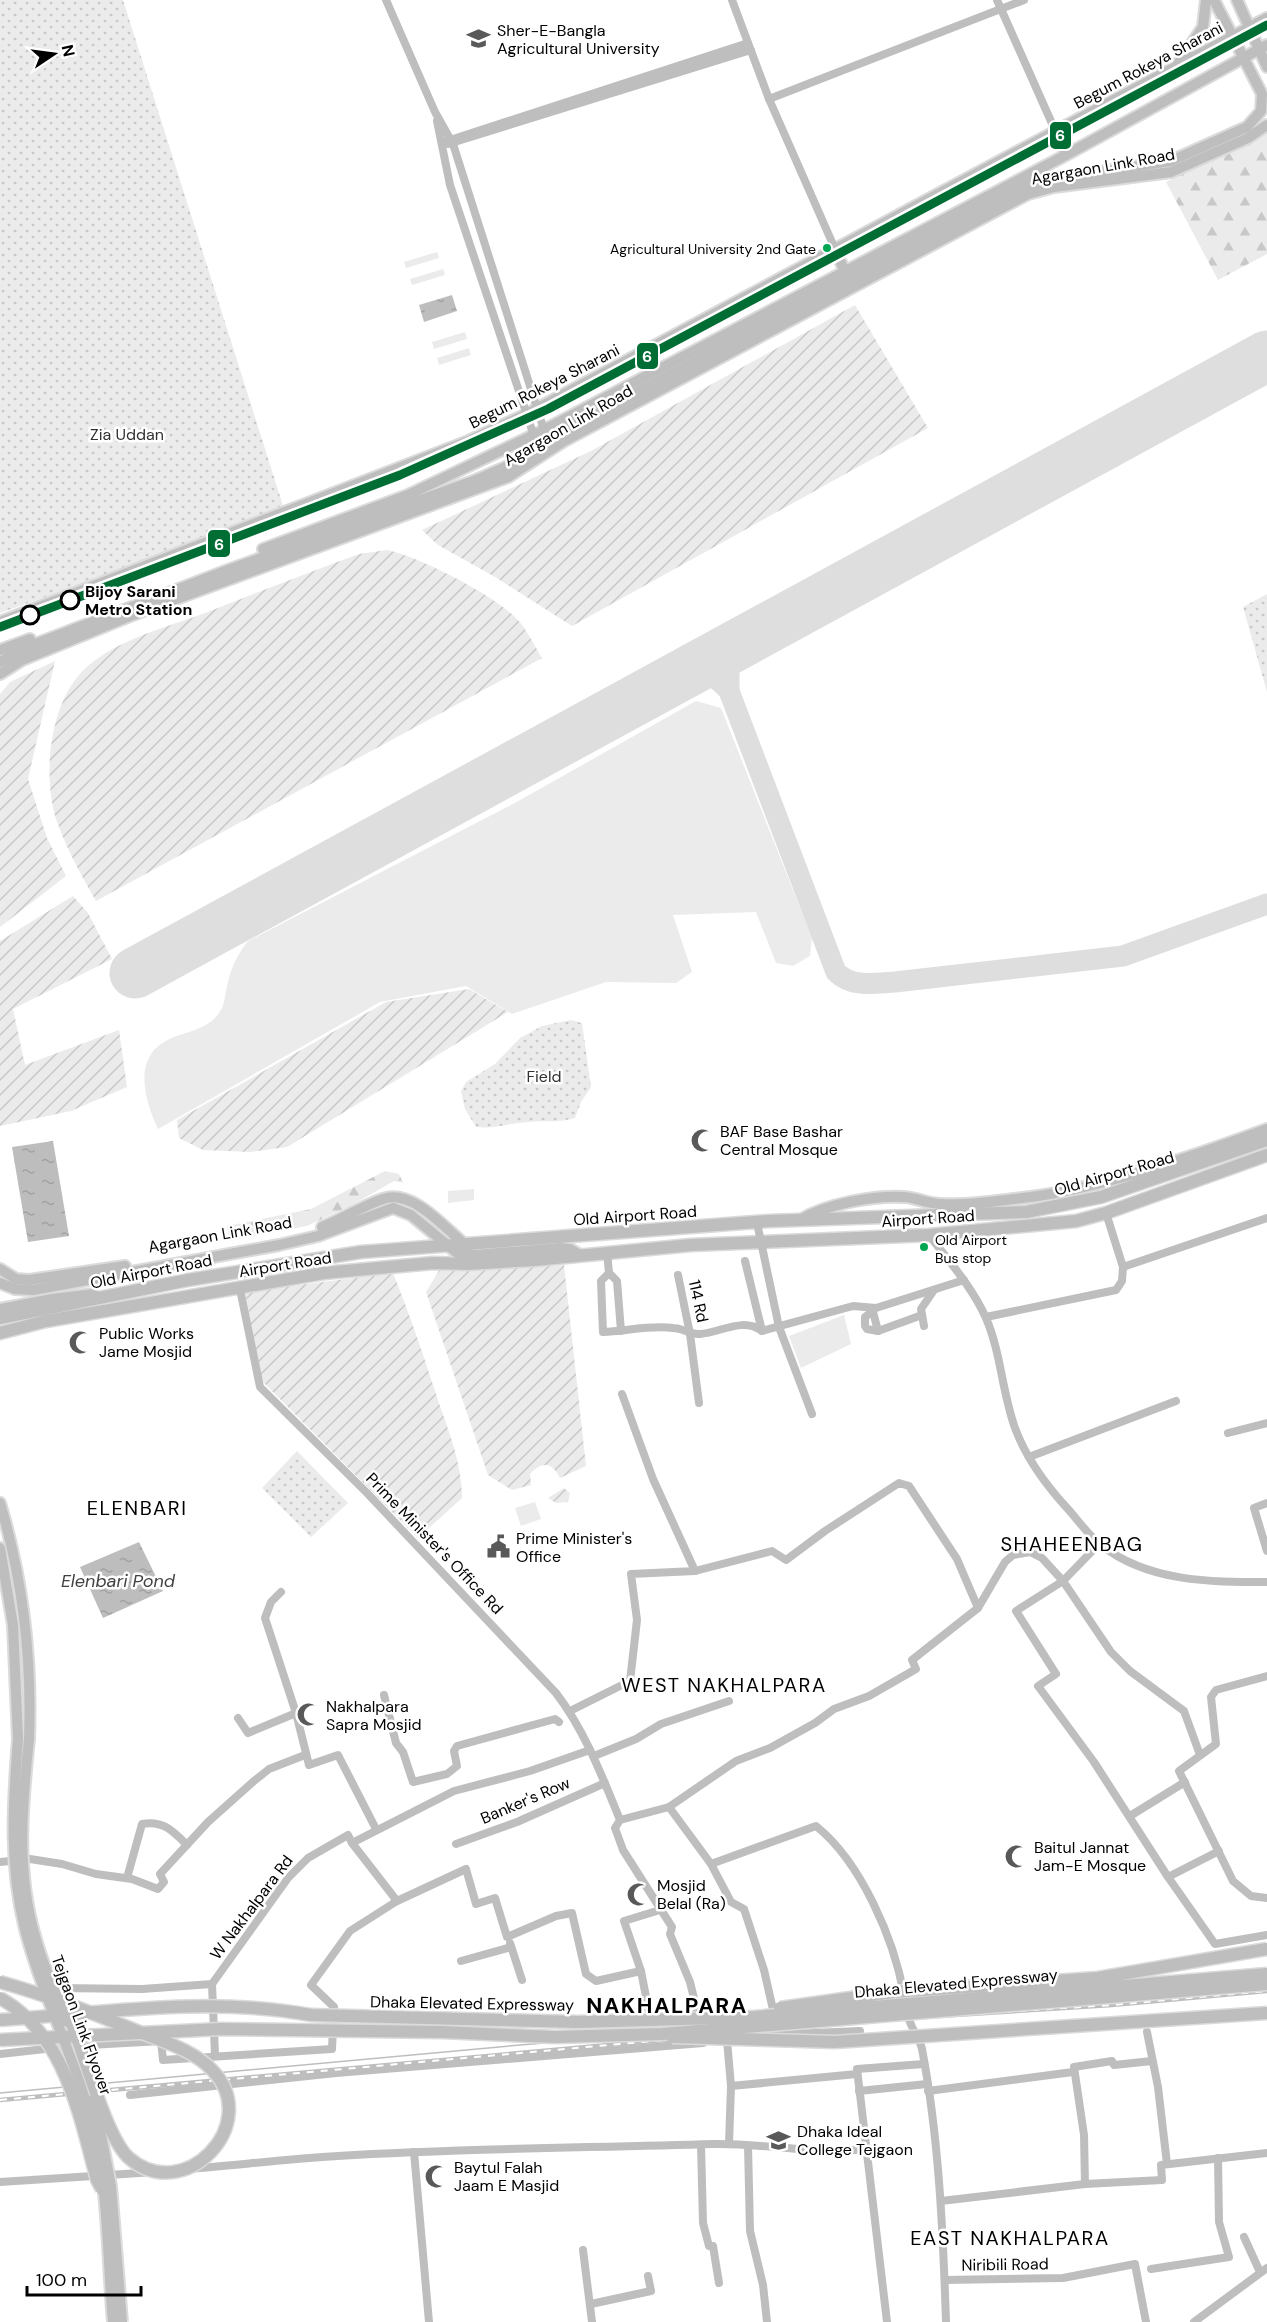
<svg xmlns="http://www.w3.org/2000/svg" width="1267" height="2322" viewBox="0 0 1267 2322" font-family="'DM Sans',sans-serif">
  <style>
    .grass { fill: #ebebeb }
    .forest { fill: url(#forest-firs) }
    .park { fill: url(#park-dots) }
    .garden { fill: url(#garden-furrows) }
    .water { fill: url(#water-ripples) }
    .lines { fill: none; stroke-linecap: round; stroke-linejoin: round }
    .taxiway { stroke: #dedede; stroke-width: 21 }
    .runway { stroke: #dedede; stroke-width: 51 }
    .major-casing { stroke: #dbdbdb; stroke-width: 14 }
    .highway-casing { stroke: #dbdbdb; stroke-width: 15 }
    .minor { stroke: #bebebe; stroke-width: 8 }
    .major { stroke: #bebebe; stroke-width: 10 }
    .highway { stroke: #bebebe; stroke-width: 12 }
    .tram { stroke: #bebebe; stroke-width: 1.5 }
    .rail-casing { stroke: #bebebe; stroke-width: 4.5 }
    .rail { stroke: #fff; stroke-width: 2; stroke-dasharray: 7; stroke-linecap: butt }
    .major-bridge-casing { stroke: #dbdbdb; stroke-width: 14; stroke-linecap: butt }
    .highway-bridge-casing { stroke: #dbdbdb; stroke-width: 15; stroke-linecap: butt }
    .major-bridge { stroke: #bebebe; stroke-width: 10 }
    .highway-bridge { stroke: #bebebe; stroke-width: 12 }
    .metro-1-casing { stroke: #fff; stroke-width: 14 }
    .metro-1 { stroke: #006e34; stroke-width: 9 }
    .bus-dot { fill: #00a651; stroke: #fff; stroke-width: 2 }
    .stop-dot { fill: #fff; stroke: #000; stroke-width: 3 }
    .labels { text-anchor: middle; stroke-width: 5; stroke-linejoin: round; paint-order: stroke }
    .bus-label { font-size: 14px; fill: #000; stroke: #fff; text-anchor: end }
    .poi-label { font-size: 16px; fill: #000; stroke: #fff; text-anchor: start }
    .street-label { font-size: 16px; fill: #000; stroke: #fff }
    .park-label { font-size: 16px; fill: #313131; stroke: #fff }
    .stop-label { font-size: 16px; font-weight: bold; fill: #000; stroke: #fff; text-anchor: start }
    .water-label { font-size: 18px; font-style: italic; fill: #424242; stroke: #fff }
    .quarter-label { font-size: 20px; letter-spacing: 1.5px; fill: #000; stroke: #fff }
    .district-label { font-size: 22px; font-weight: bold; letter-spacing: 1.5px; fill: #000; stroke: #fff }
    .line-badge { stroke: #fff; stroke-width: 2 }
    .badge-label { font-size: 16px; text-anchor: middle; font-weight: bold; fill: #fff }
  </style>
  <defs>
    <pattern id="forest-firs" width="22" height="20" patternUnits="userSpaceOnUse" patternTransform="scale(1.5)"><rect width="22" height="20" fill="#ebebeb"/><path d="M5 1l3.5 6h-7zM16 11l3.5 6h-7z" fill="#c8c8c8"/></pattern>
    <pattern id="park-dots" width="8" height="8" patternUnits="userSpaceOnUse" patternTransform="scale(1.5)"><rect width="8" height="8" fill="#ebebeb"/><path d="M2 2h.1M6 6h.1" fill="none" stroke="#c8c8c8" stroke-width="1.8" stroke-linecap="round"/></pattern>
    <pattern id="garden-furrows" width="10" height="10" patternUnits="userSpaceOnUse" patternTransform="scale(1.5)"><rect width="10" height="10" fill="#ebebeb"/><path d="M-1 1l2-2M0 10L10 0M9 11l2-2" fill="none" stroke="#c8c8c8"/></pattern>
    <pattern id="water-ripples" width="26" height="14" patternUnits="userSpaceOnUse" patternTransform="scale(1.5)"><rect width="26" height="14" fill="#bdbdbd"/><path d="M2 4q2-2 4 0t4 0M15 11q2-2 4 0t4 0" fill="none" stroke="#a1a1a1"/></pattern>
  </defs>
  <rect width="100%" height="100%" fill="#fff"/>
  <!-- grass -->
  <g class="grass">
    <polygon points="437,252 439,258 406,268 404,262"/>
    <polygon points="443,269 445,275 412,285 410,279"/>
    <polygon points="465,332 467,339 434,349 432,342"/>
    <polygon points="469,348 471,355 439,365 437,358"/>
    <path d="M696,701L721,708L812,938L810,956L793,966L776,963L756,912L673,915L692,972L676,983L606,982L512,1014L466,986L380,1002L158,1129C146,1103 132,1061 164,1042C184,1030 210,1032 222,1008C225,1002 225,993 227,986C231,968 237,955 248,941L513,804Z"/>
    <polygon points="474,1189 474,1200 448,1203 448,1191"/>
    <polygon points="844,1315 851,1344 801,1368 789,1336"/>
    <polygon points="535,1502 541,1519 521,1526 515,1508"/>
  </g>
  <!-- forest -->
  <g class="forest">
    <polygon points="1267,132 1267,254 1218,280 1166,182"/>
    <polygon points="385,1171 399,1174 403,1183 394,1181 352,1205 307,1226 229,1241 227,1226 311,1209"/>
  </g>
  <!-- park -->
  <g class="park">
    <polygon points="0,0 123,0 285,512 0,613"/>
    <polygon points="1267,594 1267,692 1243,607"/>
    <path d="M571,1020L582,1023L591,1087L581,1102L575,1118C559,1123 544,1120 528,1122C509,1123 495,1129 476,1127L465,1109L461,1091L466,1082L495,1064L520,1038L542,1026Z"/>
    <polygon points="297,1451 348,1503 311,1537 262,1488"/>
  </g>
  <!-- garden -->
  <g class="garden">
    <polygon points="855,305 928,428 572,626 495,577 438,545 422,530 591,451"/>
    <path d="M387,550C420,557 494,595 517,619C527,630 534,645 542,658L96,901C81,875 66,848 56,819C43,776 49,710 79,675C109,641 165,628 205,613C256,593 307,573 359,554Z"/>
    <polygon points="55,661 28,779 47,838 66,876 0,927 0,694 10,682"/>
    <polygon points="73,896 88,913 112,959 13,1009 25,1065 119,1030 127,1087 71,1111 0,1126 0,941"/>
    <polygon points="469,989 508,1012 287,1147 250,1152 203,1150 179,1138 177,1120 386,1002"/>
    <path d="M564,1265L586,1466L560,1478C552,1462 542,1461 530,1474L531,1485L512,1490L488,1475L426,1292L440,1269Z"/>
    <path d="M393,1273C410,1315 424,1357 438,1400C449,1433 462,1463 462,1498L418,1538L262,1381L245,1292Z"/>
    <polygon points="564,1488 570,1493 568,1502 556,1503 548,1498"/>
  </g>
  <!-- water -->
  <g class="water">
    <polygon points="452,295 457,311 424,322 419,305"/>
    <polygon points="53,1141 69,1236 28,1242 12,1147"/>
    <polygon points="139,1542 163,1591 103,1618 80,1567"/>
  </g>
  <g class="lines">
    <!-- taxiway -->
    <g class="taxiway">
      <path d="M689,671C706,669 718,679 729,691L836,972C852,988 874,983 895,982L1123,956L1267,904"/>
      <polyline points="729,691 729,667 741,643"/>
    </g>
    <!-- runway -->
    <polyline class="runway" points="135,973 1267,356"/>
    <defs>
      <g id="major">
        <polyline points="1237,0 1267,67"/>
        <polyline points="1178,64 1203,27 1206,0"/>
        <polyline points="835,249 845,272"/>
        <polyline points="263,549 408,495 544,430 1066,155 1267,45"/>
        <polyline points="0,622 466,442 527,414 1267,18"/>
        <polyline points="0,650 30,639"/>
        <polyline points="0,662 25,648 228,570 476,480 526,458 559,434 583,421 1034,182 1171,161 1247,127 1261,111 1262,94 1214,0"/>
        <polyline points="0,674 22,660 130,616 508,477 564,441 1028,194 1054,187 1171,172 1248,138 1267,125"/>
        <path d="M800,1220C826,1204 874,1195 905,1197C917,1198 929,1204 941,1204C970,1206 1002,1200 1031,1197C1105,1187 1197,1155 1267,1129"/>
        <path d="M322,1227C343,1219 362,1206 383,1199C412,1189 443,1226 463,1243"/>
        <polyline points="0,1269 16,1279 29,1280 125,1266"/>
        <polyline points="0,1283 15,1289 33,1290 279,1245 318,1236 393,1208 411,1215 457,1253 475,1255 560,1248 570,1249 580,1255"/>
        <polyline points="0,1309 52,1299 94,1294"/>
        <path d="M0,1503C23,1580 32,1659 29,1739"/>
        <polyline points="0,1548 13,1625 18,1739"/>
      </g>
      <g id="highway">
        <polyline points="0,1318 188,1280 361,1252 769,1221 1026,1212 1101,1197 1267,1140"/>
        <polyline points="0,1333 46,1321 324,1273 433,1263 468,1264 535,1260 691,1245 929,1235 1076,1221 1106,1213 1267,1155"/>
      </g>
    </defs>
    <!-- major casing -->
    <use href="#major" class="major-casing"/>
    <!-- highway casing -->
    <use href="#highway" class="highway-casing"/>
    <!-- minor -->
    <g class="minor">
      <polyline points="386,0 435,112 453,144 544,430"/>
      <polyline points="732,0 769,99 835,249"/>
      <polyline points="997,0 1066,155"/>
      <polyline points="769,99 1024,0"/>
      <polyline points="437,121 450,185 534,436"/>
      <polyline points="447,141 748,43"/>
      <polyline points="448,144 751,50"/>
      <polyline points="1106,1213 1123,1267 1267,1218"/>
      <polyline points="757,1223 779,1327 812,1414"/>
      <path d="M929,1235C949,1261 972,1287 986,1318C1001,1353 1002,1392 1015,1428C1026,1458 1046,1485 1067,1508C1078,1520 1088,1535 1101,1545C1148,1582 1210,1582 1267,1582"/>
      <polyline points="607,1252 609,1273"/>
      <polyline points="745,1261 762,1331"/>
      <polyline points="678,1275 690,1334 699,1403"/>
      <path d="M240,1289L260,1387L367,1493L556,1693C585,1731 602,1776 620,1820"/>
      <polyline points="872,1308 878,1331 922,1315"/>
      <polyline points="873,1311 865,1317 865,1326 867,1329 878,1331"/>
      <polyline points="986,1317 1116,1290 1122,1281 1123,1267"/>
      <polyline points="924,1326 921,1309 934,1290"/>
      <path d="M621,1331L617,1281L609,1273L601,1281L603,1332C626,1331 651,1325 673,1328C683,1328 690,1335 700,1334C722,1332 743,1317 762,1331L853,1306L876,1308L964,1280"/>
      <polyline points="1228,1433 1267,1423"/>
      <polyline points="1029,1457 1176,1401"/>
      <polyline points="1267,1503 1254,1508 1267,1551"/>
      <polyline points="1099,1544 1063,1581 1016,1611 1056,1674 1038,1686 1094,1762 1168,1877 1215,1944 1267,1935"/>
      <polyline points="695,1571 772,1551 786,1560 825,1531 899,1483 909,1486 957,1559 978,1608 912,1660 916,1669 869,1696 834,1709 815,1723 770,1748 736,1761 669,1807 620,1820 615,1828 623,1850 672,1927 670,1934 690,1982 700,2023"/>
      <polyline points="281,1592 271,1602 265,1618 296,1713"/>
      <polyline points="978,1608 1005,1562 1013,1555 1030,1552 1042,1558 1063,1581 1111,1652 1130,1671 1184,1711 1200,1755"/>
      <polyline points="384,1695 396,1743 403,1752 413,1782 447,1774 457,1766 454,1751 457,1746 555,1719 559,1722"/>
      <polyline points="570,1711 630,1681 637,1620 631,1574 695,1571 653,1479 622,1394"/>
      <polyline points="238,1718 248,1733 296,1713 309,1765 338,1755 376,1829"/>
      <polyline points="594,1756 636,1739 661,1724 729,1701"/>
      <path d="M669,1807L711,1864L816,1826C861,1862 894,1939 904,1995"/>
      <polyline points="1130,1816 1185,1782"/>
      <polyline points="352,1843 397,1901 466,1869 476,1904 495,1898 507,1937 556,1916 572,1913 586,1974 596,1981 641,1971"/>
      <polyline points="456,1844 517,1822 605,1783"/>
      <polyline points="0,1862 30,1859 62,1864 96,1874 132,1879 158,1889 164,1882 160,1874 208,1822 254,1781 269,1769 305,1755"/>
      <polyline points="711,1864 731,1902 744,1909 764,1970 774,2014"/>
      <polyline points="1168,1877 1219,1851"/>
      <path d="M127,1878L142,1824C163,1820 173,1831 187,1845"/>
      <polyline points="1267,1898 1251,1896 1233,1881 1179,1771 1216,1744 1211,1697 1216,1690 1267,1676"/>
      <polyline points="510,1943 522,1980"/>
      <polyline points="461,1961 511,1947"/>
      <polyline points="212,1984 215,2055"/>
      <polyline points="56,1988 142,1989 212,1984 288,1878 308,1858 348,1835 352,1843 454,1791 530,1771 590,1750"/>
      <path d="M907,2011C908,2025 919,2036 922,2049C939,2138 943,2231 946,2322"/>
      <polyline points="1147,2032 1158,2087 1167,2164"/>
      <polyline points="767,2035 860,2031"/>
      <polyline points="654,2038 641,1971 624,1921 660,1910"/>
      <polyline points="727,2040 731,2086 729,2144"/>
      <polyline points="0,2054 72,2046 161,2041 163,2060 332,2049 334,2007 311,1985 350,1931 397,1901"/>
      <polyline points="731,2086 857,2074"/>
      <polyline points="859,2091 927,2084"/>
      <polyline points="928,2091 1073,2072"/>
      <polyline points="130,2095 336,2073 703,2043"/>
      <polyline points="701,2145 703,2223 709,2246 713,2246 719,2283"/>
      <polyline points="748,2146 750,2231 763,2285 767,2322"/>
      <polyline points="414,2152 429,2322"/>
      <path d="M189,2169C239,2165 288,2159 338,2156C463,2148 588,2148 714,2144C765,2143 816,2155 867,2149"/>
      <polyline points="0,2182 155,2172"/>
      <polyline points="1085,2184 1084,2135 1074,2067 1112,2061 1114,2065 1152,2061"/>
      <polyline points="941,2201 1085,2184 1162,2180 1161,2165 1267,2153"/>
      <polyline points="1244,2237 1260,2272"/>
      <polyline points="583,2250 592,2322"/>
      <polyline points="1151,2269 1229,2257 1219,2222 1218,2158"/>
      <polyline points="945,2280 1063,2278 1135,2264 1146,2322"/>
      <polyline points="591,2304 651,2291 648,2276"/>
      <polyline points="887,2322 857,2069 924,2064"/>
      <polyline points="1194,2322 1267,2268"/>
    </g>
    <!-- major -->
    <use href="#major" class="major"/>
    <!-- highway -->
    <use href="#highway" class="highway"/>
    <!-- tram -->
    <polyline class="tram" points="0,2093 520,2045 1267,1984"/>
    <defs>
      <polyline id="rail" points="0,2100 908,2018 1112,2005 1267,1991"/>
    </defs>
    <!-- rail casing -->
    <use href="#rail" class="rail-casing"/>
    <!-- rail -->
    <use href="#rail" class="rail"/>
    <defs>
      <g id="major-bridge">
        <path d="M18,1739C13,1804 9,1866 25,1929C44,2003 82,2070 97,2145C108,2199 108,2266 113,2322"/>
        <path d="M29,1739C22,1805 16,1871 35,1936C43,1966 56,1994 67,2022"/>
        <polyline points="94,2099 111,2186 122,2322"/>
      </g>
      <g id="highway-bridge">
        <path d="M0,1982C47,1995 92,2013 137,2031C162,2041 194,2050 213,2071C263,2124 184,2206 129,2158C106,2138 83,2049 69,2016"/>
        <path d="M0,1998C65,2034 79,2114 97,2180L102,2189"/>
        <polyline points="780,2008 893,1992 1098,1978 1267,1949"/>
        <path d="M0,2020C102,2013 209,1996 311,2015L578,2022L754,2017L1267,1974"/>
        <polyline points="672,2037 835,2042 1267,2013"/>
        <polyline points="0,2040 221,2029 442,2032 555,2037 662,2034 1267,1984"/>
      </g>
    </defs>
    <!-- major-bridge casing -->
    <use href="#major-bridge" class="major-bridge-casing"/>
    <!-- highway-bridge casing -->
    <use href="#highway-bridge" class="highway-bridge-casing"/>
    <!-- major-bridge -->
    <use href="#major-bridge" class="major-bridge"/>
    <!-- highway-bridge -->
    <use href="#highway-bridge" class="highway-bridge"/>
    <defs>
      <polyline id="metro-1" points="0,627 400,475 548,409 1267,25"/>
    </defs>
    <!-- metro-1 casing -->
    <use href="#metro-1" class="metro-1-casing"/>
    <!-- metro-1 -->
    <use href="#metro-1" class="metro-1"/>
  </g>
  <!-- icons -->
  <defs>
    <symbol id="university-bare" viewBox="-9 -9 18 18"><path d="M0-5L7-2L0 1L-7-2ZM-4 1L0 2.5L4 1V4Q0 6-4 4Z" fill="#595959" stroke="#fff" stroke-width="2.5" paint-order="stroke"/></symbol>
    <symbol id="mosque-bare" viewBox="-9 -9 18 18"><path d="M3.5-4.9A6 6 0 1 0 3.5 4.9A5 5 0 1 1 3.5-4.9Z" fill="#595959" stroke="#fff" stroke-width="2.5" paint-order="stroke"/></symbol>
    <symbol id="civic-bare" viewBox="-9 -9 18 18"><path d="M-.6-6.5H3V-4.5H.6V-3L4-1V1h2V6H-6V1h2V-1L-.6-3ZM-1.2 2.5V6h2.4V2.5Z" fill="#595959" stroke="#fff" stroke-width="2.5" paint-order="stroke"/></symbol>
  </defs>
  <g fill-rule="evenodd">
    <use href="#university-bare" x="462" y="22" width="33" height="33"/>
    <use href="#mosque-bare" x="686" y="1124" width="33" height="33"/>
    <use href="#mosque-bare" x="64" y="1326" width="33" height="33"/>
    <use href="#civic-bare" x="482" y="1530" width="33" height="33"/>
    <use href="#mosque-bare" x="292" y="1698" width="33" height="33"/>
    <use href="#mosque-bare" x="1000" y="1840" width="33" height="33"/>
    <use href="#mosque-bare" x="622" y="1878" width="33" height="33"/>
    <use href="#university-bare" x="762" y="2124" width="33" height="33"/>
    <use href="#mosque-bare" x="420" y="2160" width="33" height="33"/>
  </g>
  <!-- markers -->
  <g class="bus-dot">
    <circle cx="827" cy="248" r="5"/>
    <circle cx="924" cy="1247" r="5"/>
  </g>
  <g class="stop-dot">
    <circle cx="70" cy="600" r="9"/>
    <circle cx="30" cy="615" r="9"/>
  </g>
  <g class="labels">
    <!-- bus labels -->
    <g class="bus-label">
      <text x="816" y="254">Agricultural University 2nd Gate</text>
      <text x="935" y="1245" text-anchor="start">Old Airport<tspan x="935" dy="18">Bus stop</tspan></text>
    </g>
    <!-- poi labels -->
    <g class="poi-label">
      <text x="497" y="36">Sher-E-Bangla<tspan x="497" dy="18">Agricultural University</tspan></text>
      <text x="720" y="1137">BAF Base Bashar<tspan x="720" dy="18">Central Mosque</tspan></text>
      <text x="99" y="1339">Public Works<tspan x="99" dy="18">Jame Mosjid</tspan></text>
      <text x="516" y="1544">Prime Minister's<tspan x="516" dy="18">Office</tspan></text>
      <text x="326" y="1712">Nakhalpara<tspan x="326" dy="18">Sapra Mosjid</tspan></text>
      <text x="1034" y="1853">Baitul Jannat<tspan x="1034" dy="18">Jam-E Mosque</tspan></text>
      <text x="657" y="1891">Mosjid<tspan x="657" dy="18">Belal (Ra)</tspan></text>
      <text x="797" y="2137">Dhaka Ideal<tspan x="797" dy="18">College Tejgaon</tspan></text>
      <text x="454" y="2173">Baytul Falah<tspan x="454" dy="18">Jaam E Masjid</tspan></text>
    </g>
    <!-- street labels -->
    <g class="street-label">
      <text transform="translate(1148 65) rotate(-28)" y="6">Begum Rokeya Sharani</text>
      <text transform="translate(1103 166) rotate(-10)" y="6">Agargaon Link Road</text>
      <text transform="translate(544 386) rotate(-27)" y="6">Begum Rokeya Sharani</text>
      <text transform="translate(568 425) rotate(-30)" y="6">Agargaon Link Road</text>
      <text transform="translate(1114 1173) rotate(-16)" y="6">Old Airport Road</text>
      <text transform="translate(635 1215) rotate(-4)" y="6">Old Airport Road</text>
      <text transform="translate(928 1218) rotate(-4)" y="6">Airport Road</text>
      <text transform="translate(220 1234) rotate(-10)" y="6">Agargaon Link Road</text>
      <text transform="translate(285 1264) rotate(-9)" y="6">Airport Road</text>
      <text transform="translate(151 1271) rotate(-11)" y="6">Old Airport Road</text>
      <text transform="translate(699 1301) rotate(78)" y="6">114 Rd</text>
      <text transform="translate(435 1543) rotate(46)" y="6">Prime Minister's Office Rd</text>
      <text transform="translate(525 1800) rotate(-23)" y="6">Banker's Row</text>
      <text transform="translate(251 1907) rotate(-53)" y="6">W Nakhalpara Rd</text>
      <text transform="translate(956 1983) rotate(-5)" y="6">Dhaka Elevated Expressway</text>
      <text transform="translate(472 2003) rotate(1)" y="6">Dhaka Elevated Expressway</text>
      <text transform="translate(82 2025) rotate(70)" y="6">Tejgaon Link Flyover</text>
      <text transform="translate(1005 2264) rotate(-1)" y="6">Niribili Road</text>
    </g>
    <!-- park labels -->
    <g class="park-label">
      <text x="127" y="440">Zia Uddan</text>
      <text x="544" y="1082">Field</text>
    </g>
    <!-- stop labels -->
    <g class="stop-label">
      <text x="85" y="597">Bijoy Sarani<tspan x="85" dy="18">Metro Station</tspan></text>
    </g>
    <!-- water labels -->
    <g class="water-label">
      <text x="118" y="1587">Elenbari Pond</text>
    </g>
    <!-- quarter labels -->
    <g class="quarter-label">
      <text x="137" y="1515">ELENBARI</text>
      <text x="1072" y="1551">SHAHEENBAG</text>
      <text x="724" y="1692">WEST NAKHALPARA</text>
      <text x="1010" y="2245">EAST NAKHALPARA</text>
    </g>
    <!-- district labels -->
    <g class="district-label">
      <text x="667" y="2013">NAKHALPARA</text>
    </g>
  </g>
  <g class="line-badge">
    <rect x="1049" y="121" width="23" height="29" rx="6" fill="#006e34"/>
    <rect x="636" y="342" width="23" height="28" rx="6" fill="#006e34"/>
    <rect x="207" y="529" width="24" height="29" rx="6" fill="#006e34"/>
  </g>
  <g class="badge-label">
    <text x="1060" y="141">6</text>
    <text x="647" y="362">6</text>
    <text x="219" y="550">6</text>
  </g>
  <!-- north arrow -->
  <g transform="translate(54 54) rotate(77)" stroke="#ffffff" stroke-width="4.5" paint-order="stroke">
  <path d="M0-4.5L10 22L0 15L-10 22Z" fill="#000000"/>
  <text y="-9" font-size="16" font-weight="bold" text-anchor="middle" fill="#000000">N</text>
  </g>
  <!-- scale -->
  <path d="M27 2286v9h114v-9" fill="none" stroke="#000000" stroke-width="3"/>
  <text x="36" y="2286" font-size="18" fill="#000000" stroke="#ffffff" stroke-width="4.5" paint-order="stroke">100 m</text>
</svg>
